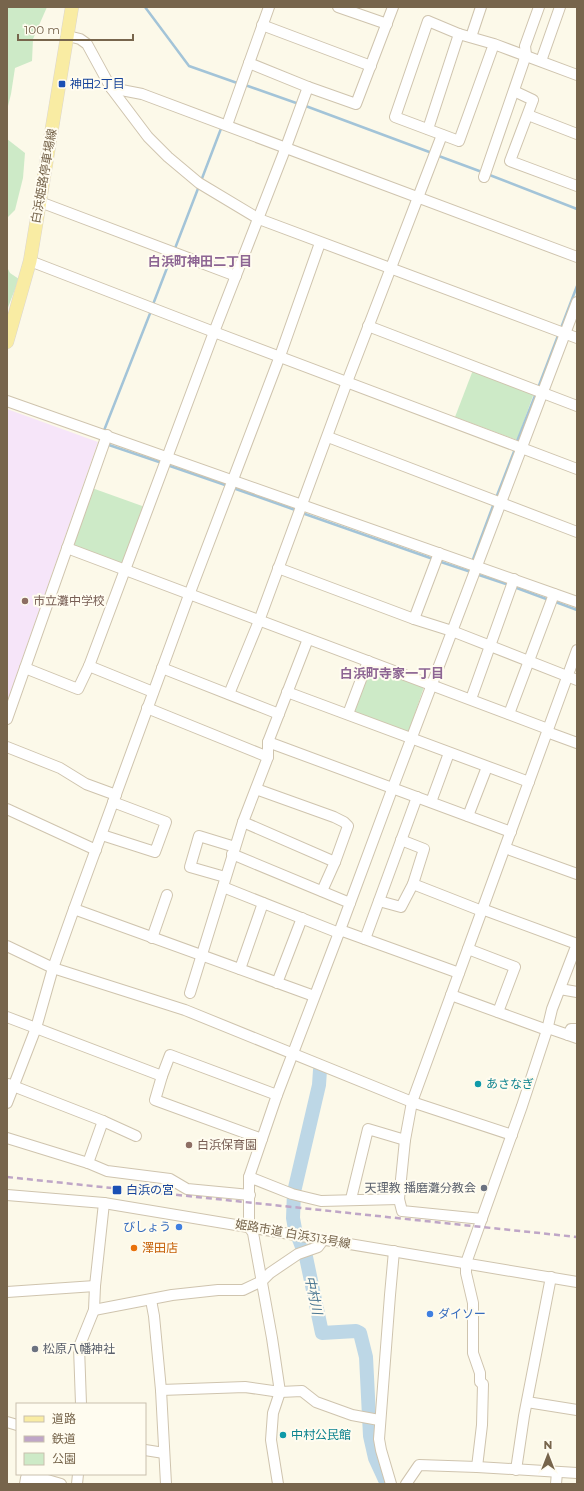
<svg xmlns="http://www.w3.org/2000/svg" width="584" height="1491" viewBox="0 0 584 1491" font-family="Montserrat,'Noto Sans JP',sans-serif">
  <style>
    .education { fill: #f6e5f9 }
    .green { fill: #cdeac7 }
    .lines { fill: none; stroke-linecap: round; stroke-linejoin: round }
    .stream { stroke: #a3c4d8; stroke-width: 2.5 }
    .river { stroke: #bdd7e6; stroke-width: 14 }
    .minor-casing { stroke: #cfc4ae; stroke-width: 12 }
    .major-casing { stroke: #dcd7d0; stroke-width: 14 }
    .minor { stroke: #fff; stroke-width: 10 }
    .major { stroke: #f9eca3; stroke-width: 13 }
    .rail { stroke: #bfa6c7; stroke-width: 2.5; stroke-dasharray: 6 4; stroke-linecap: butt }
    .transit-dot { fill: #1a4fb4; stroke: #fffcf0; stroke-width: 1.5 }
    .education-dot { fill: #8d6e63; stroke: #fffcf0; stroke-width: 1.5 }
    .culture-dot { fill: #0f9aa8; stroke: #fffcf0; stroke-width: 1.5 }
    .worship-dot { fill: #6b7280; stroke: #fffcf0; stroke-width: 1.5 }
    .shop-dot { fill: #3f7fe0; stroke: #fffcf0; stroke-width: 1.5 }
    .food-dot { fill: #e8710a; stroke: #fffcf0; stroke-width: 1.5 }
    .labels { text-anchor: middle; stroke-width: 4; stroke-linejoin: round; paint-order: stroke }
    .transit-label { font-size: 12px; fill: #164399; stroke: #fffcf0; text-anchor: start }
    .street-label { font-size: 12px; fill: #77654c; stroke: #fffcf0 }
    .education-label { font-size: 12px; fill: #785e54; stroke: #fffcf0; text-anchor: start }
    .culture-label { font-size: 12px; fill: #0d838f; stroke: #fffcf0; text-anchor: start }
    .worship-label { font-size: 12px; fill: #5b616d; stroke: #fffcf0; text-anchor: end }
    .shop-label { font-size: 12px; fill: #366cbe; stroke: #fffcf0; text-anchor: end }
    .food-label { font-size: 12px; fill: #c56008; stroke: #fffcf0; text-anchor: start }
    .neighbourhood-label { font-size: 13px; font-weight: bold; fill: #8d6593; stroke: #fffcf0 }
    .water-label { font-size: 13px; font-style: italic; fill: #497591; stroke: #fffcf0 }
  </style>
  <rect width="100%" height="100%" fill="#fcf9e9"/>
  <!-- education -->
  <polygon class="education" points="7,409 98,442 7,702"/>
  <!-- green -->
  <g class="green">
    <polygon points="7,7 47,7 33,39 32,61 15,68 11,94 7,110"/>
    <polygon points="7,139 25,153 23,178 15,210 7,218"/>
    <polygon points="7,267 10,273 19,279 7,310"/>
    <polygon points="473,370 534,393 517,440 455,417"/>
    <polygon points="92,488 145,507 125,561 120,563 75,546 73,540"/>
    <polygon points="369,665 424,687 409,731 406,732 353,711"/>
  </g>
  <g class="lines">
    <!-- stream -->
    <g class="stream">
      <polyline points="145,7 189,66 240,84"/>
      <polyline points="245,85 299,104"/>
      <polyline points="303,105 432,153"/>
      <polyline points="436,155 482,172"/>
      <polyline points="487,174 577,209"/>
      <polyline points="201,181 222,126"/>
      <polyline points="174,251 199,186"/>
      <polyline points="152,307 172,255"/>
      <polyline points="561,328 577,286"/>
      <polyline points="538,388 559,333"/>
      <polyline points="103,433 151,311"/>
      <polyline points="106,444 162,463"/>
      <polyline points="516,444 536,393"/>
      <polyline points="167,465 228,486"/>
      <polyline points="233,488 298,511"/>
      <polyline points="496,498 515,449"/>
      <polyline points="302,513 433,559"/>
      <polyline points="438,561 471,572"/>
      <polyline points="472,562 494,503"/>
      <polyline points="476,574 509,585"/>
      <polyline points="514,587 549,600"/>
      <polyline points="553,601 577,610"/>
    </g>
    <!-- river -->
    <polyline class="river" points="320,1070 319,1085 294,1192 293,1218 295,1229 306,1257 322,1333 356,1331 360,1333 366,1357 370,1436 375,1458 387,1484"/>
    <defs>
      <g id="minor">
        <polyline points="338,7 387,24"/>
        <polyline points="262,25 371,66"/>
        <polyline points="68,36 80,39 87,44 111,88 148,137 168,157 199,183 259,219 577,338"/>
        <polyline points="471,37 481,7"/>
        <polyline points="494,44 459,141 395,117 428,21 459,34 494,44 577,75"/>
        <polyline points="541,61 560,7"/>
        <polyline points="249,63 308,87 356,104 393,7"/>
        <polyline points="111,88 142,94 577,257"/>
        <polyline points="514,91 533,100 510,161 577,186"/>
        <polyline points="528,115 577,134"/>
        <polyline points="227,125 269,7"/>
        <polyline points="428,129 459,34"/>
        <polyline points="484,177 526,55 525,46 539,7"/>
        <polyline points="40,202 236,276"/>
        <polyline points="30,261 214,332 577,469"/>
        <polyline points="368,326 577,406"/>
        <polyline points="7,401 577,602"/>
        <polyline points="328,437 577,532"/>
        <polyline points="67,548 548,729"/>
        <polyline points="278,568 414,619 452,631 577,680"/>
        <polyline points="414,619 439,553"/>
        <polyline points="89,666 153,692"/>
        <polyline points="25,668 78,689 89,666 214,332 286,147 308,87"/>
        <polyline points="162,668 279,714"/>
        <polyline points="287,692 529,782"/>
        <polyline points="229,694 259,621 347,382 442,135"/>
        <polyline points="471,699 514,579"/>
        <polyline points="147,708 268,757"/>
        <polyline points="348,714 368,661"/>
        <polyline points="509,714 554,594"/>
        <polyline points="7,719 107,435"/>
        <polyline points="547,732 577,743"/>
        <polyline points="268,742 511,832"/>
        <polyline points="7,747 60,768 86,784 116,795"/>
        <polyline points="256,789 334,817 344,822 348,826 335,862 322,891"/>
        <polyline points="431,802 449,753"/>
        <polyline points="7,809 96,850"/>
        <polyline points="468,816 487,767"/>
        <polyline points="243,822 335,862"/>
        <polyline points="102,835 155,852 166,822 113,802"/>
        <polyline points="505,848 577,874"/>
        <polyline points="232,854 350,903"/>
        <polyline points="225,877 190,867 199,836 235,847"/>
        <polyline points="413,884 482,911"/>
        <polyline points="223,887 339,933"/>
        <polyline points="379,901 401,907 413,884 424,849 401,840"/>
        <polyline points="74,909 314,996"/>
        <polyline points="340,930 459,973"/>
        <polyline points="152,938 167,895"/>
        <polyline points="365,939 417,797"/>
        <polyline points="7,946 53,968 185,1010 412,1102 512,1135"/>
        <polyline points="468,949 515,967 498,1012"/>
        <polyline points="240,969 263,903"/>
        <polyline points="277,983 302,918"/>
        <polyline points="560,989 577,992"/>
        <polyline points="190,993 243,822 268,757 268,742 308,639"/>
        <polyline points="451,995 547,1030"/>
        <polyline points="7,1017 162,1076 170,1055 277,1095"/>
        <polyline points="548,1028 577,1038"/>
        <polyline points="568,1035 571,1029 577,1029"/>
        <polyline points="162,1076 155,1100 262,1139"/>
        <polyline points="8,1084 103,1121 136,1136"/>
        <polyline points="7,1103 36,1028 53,968 74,909 189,595 280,356 320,243"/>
        <polyline points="7,1138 88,1163 107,1171 170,1179 187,1189 250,1195"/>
        <polyline points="88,1163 103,1121"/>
        <polyline points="249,1177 292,1194 321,1201 399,1199 405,1140 412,1102 577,650"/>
        <polyline points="7,1195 104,1203 577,1282"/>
        <polyline points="351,1199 368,1129 405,1140"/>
        <polyline points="399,1199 402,1211 482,1219"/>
        <polyline points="7,1292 95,1286"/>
        <polyline points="151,1300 154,1316 161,1390 166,1484"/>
        <polyline points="94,1310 172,1295 218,1290 243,1290 262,1281 270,1273 298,1254 318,1247 324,1239"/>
        <polyline points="161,1390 245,1387 280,1392 302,1391 316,1402 352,1415 379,1420"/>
        <polyline points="527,1402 577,1410"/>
        <polyline points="81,1404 79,1347 94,1310 95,1286 104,1203"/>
        <polyline points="7,1422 17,1425"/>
        <polyline points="145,1450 164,1453"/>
        <polyline points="477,1467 482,1425 483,1384 480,1382 480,1373 473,1353 473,1303 466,1273 466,1263 522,1106 547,1030 552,1009 577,944 482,909"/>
        <polyline points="516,1470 524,1416 551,1277"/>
        <polyline points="25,1484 26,1478 44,1479 61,1484"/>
        <polyline points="77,1484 78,1474"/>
        <polyline points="278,1484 271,1440 273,1413 280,1392 272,1338 253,1233 249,1227 249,1177 277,1095 340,930 393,787 577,302"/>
        <polyline points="391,1484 381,1450 379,1439 390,1295 394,1251"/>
        <polyline points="406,1484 419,1465 477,1467 577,1473"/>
        <polyline points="556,1484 557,1472"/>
      </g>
      <polyline id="major" points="7,342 30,261 72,7"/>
    </defs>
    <!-- minor casing -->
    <use href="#minor" class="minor-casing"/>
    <!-- major casing -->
    <use href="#major" class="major-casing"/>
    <!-- minor -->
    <use href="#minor" class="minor"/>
    <!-- major -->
    <use href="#major" class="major"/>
    <!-- rail -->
    <polyline class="rail" points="7,1177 577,1237"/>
  </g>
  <!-- markers -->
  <g class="transit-dot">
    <rect x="58" y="80" width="8" height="8" rx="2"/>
    <rect x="112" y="1185" width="10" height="10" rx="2"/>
  </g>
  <g class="education-dot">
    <circle cx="25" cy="601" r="4"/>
    <circle cx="189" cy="1145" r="4"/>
  </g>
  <g class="culture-dot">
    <circle cx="478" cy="1084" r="4"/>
    <circle cx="283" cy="1435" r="4"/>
  </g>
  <g class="worship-dot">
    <circle cx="484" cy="1188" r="4"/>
    <circle cx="35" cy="1349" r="4"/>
  </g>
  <g class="shop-dot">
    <circle cx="179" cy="1227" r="4"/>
    <circle cx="430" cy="1314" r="4"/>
  </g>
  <circle class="food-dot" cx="134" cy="1248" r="4"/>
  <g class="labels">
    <!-- transit labels -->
    <g class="transit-label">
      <text x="70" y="88">神田2丁目</text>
      <text x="126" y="1194">白浜の宮</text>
    </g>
    <!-- street labels -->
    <g class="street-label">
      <text transform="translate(44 176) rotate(-80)" y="4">白浜姫路停車場線</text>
      <text transform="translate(293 1234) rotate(10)" y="4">姫路市道 白浜313号線</text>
    </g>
    <!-- education labels -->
    <g class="education-label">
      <text x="33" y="605">市立灘中学校</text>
      <text x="197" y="1149">白浜保育園</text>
    </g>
    <!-- culture labels -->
    <g class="culture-label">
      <text x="486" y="1088">あさなぎ</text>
      <text x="291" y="1439">中村公民館</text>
    </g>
    <!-- worship labels -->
    <g class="worship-label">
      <text x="476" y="1192">天理教 播磨灘分教会</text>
      <text x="43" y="1353" text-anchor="start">松原八幡神社</text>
    </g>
    <!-- shop labels -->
    <g class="shop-label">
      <text x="171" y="1231">びしょう</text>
      <text x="438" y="1318" text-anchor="start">ダイソー</text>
    </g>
    <!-- food labels -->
    <g class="food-label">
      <text x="142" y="1252">澤田店</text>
    </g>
    <!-- neighbourhood labels -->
    <g class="neighbourhood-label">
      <text x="200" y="266">白浜町神田二丁目</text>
      <text x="392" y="678">白浜町寺家一丁目</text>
    </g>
    <!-- water labels -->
    <g class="water-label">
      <text transform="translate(314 1295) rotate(78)" y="5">中村川</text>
    </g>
  </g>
  <!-- border -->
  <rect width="584" height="1491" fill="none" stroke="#77654c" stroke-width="16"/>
  <!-- legend -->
  <rect x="16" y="1403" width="130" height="72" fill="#fffcf0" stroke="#c9c0ae"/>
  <rect x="24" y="1416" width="20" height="6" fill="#f9eca3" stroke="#c9c0ae"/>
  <text x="52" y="1423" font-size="12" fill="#77654c">道路</text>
  <rect x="24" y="1436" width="20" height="6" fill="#bfa6c7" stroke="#c9c0ae"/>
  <text x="52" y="1443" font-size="12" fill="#77654c">鉄道</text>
  <rect x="24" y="1453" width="20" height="12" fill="#cdeac7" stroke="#c9c0ae"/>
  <text x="52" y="1463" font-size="12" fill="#77654c">公園</text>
  <!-- north arrow -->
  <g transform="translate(548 1455)" stroke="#fffcf0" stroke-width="3" paint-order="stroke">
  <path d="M0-3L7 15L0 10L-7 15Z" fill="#77654c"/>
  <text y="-6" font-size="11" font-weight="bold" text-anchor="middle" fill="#77654c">N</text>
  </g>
  <!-- scale -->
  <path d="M18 34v6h115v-6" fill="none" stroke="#77654c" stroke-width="2"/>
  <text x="24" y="34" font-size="12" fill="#77654c" stroke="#fffcf0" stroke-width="3" paint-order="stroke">100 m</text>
</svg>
